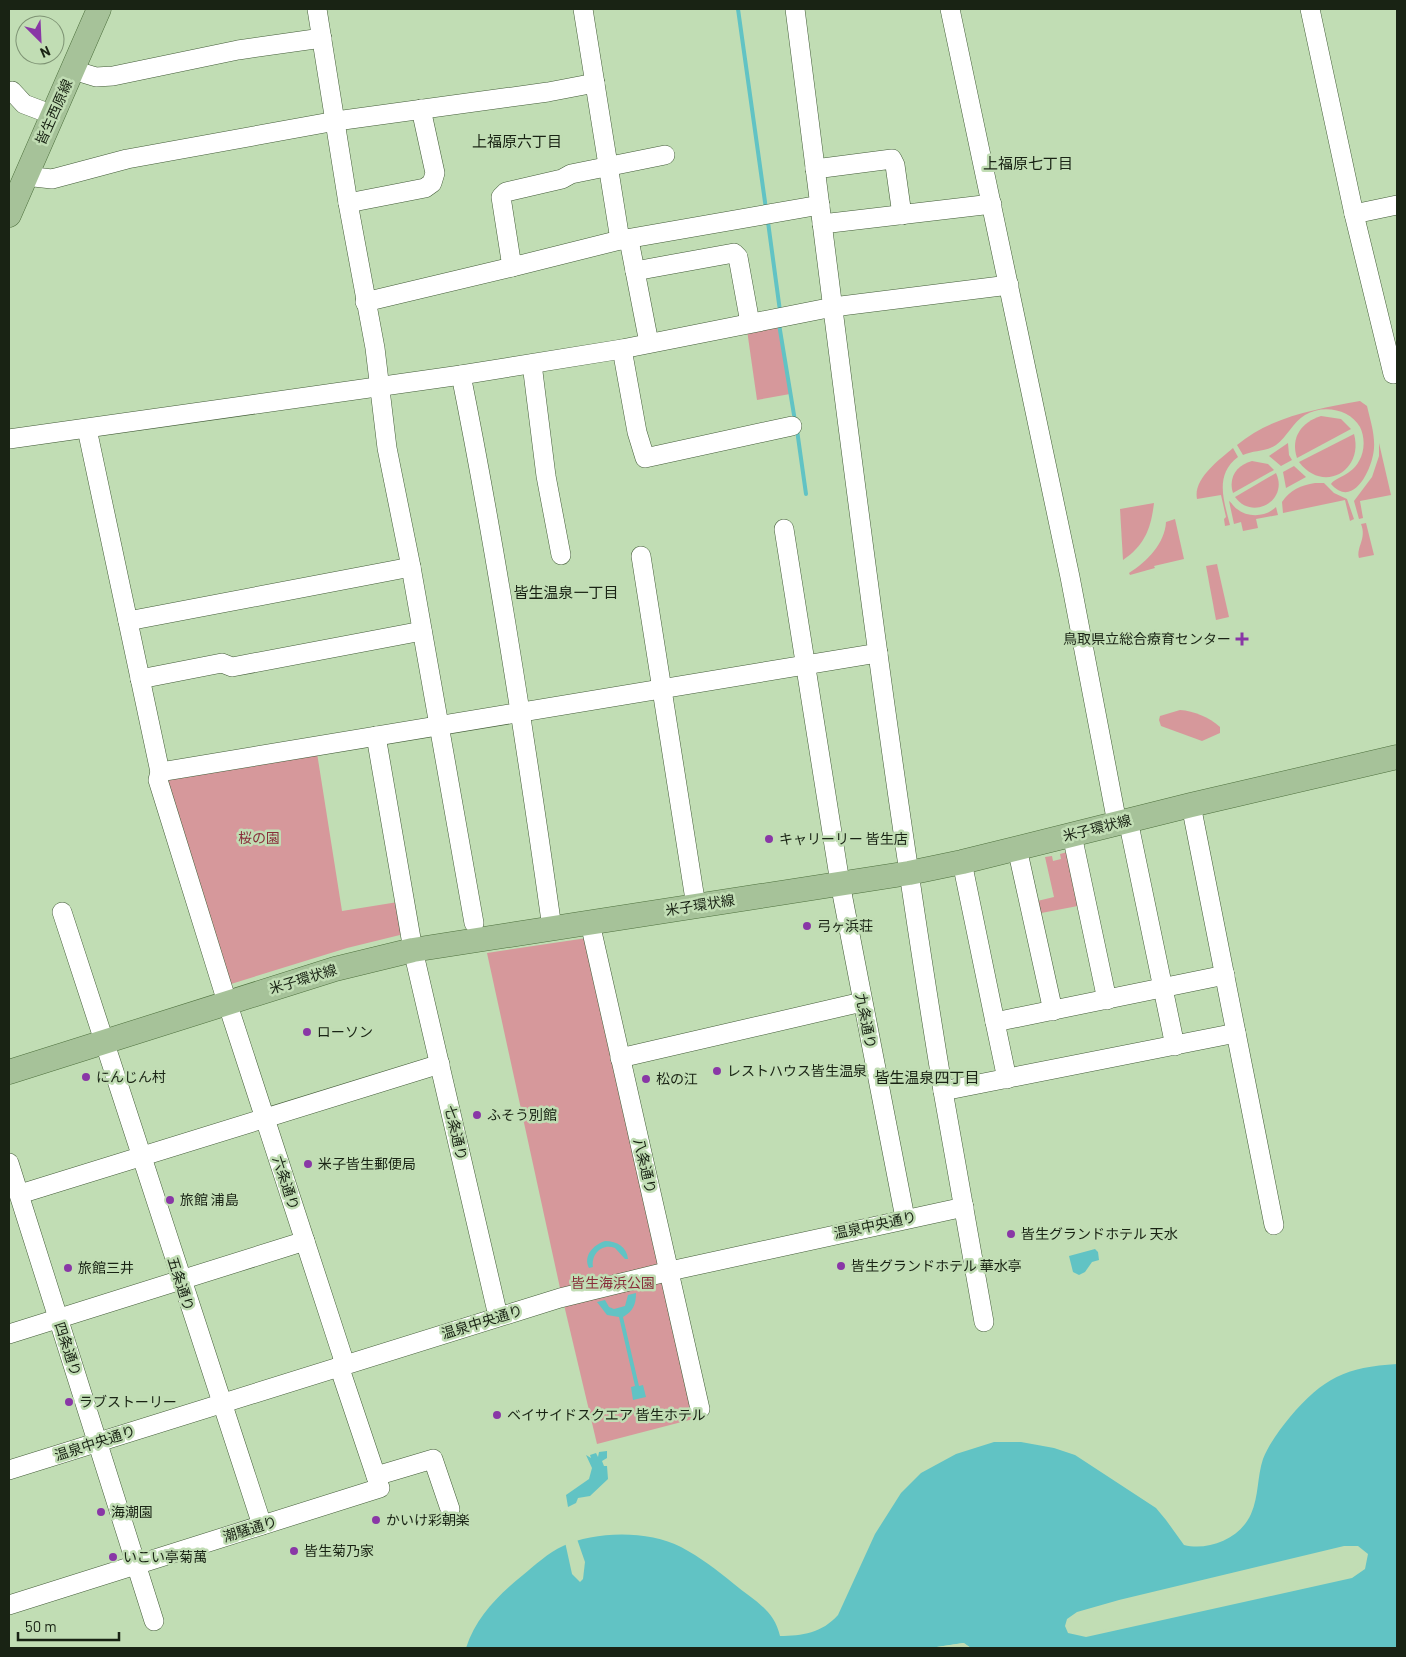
<svg xmlns="http://www.w3.org/2000/svg" width="1406" height="1657" viewBox="0 0 1406 1657" font-family="Barlow,'Noto Sans JP',sans-serif">
  <style>
    .green { fill: #d6989b }
    .water { fill: #61c3c4; fill-rule: evenodd }
    .pier { fill: #c1ddb4; fill-rule: evenodd }
    .lines { fill: none; stroke-linecap: round; stroke-linejoin: round }
    .stream { stroke: #61c3c4; stroke-width: 4 }
    .minor-casing { stroke: #435c38; stroke-width: 20 }
    .major-casing { stroke: #4e703e; stroke-width: 25 }
    .minor { stroke: #fff; stroke-width: 19 }
    .major { stroke: #a6c299; stroke-width: 24 }
    .poi-dot { fill: #8937a6; stroke: #c1ddb4; stroke-width: 2 }
    .labels { text-anchor: middle; stroke-width: 5; stroke-linejoin: round; paint-order: stroke }
    .street-label { font-size: 14px; fill: #192314; stroke: #c1ddb4 }
    .poi-label { font-size: 14px; fill: #192314; stroke: #c1ddb4; text-anchor: start }
    .park-label { font-size: 14px; fill: #882e3a; stroke: #c1ddb4 }
    .neighbourhood-label { font-size: 15px; fill: #192314; stroke: #c1ddb4 }
  </style>
  <rect width="100%" height="100%" fill="#c1ddb4"/>
  <!-- green -->
  <g class="green">
    <polygon points="778,324 790,394 757,400 747,330"/>
    <path d="M1360,401L1367,406C1370,419 1375,434 1374,448C1373,467 1354,510 1331,484C1337,476 1351,476 1359,461C1365,451 1365,437 1360,427C1350,409 1323,404 1305,415C1293,422 1287,437 1276,445C1265,452 1253,450 1243,455L1237,445C1272,416 1317,409 1360,401Z"/>
    <path d="M1321,416L1341,419L1351,429L1297,458C1290,437 1302,422 1321,416Z"/>
    <path d="M1354,434C1364,471 1323,494 1299,462Z"/>
    <polygon points="1288,443 1289,455 1292,460 1281,466 1269,456"/>
    <polygon points="1379,443 1391,495 1360,501 1363,518 1359,519 1354,501 1372,477 1379,456"/>
    <path d="M1233,448L1238,457C1214,475 1224,501 1230,525L1225,526L1224,519L1226,517L1221,495L1197,499C1193,479 1219,460 1233,448Z"/>
    <path d="M1252,461L1268,464L1274,470L1233,493C1228,477 1237,465 1252,461Z"/>
    <polygon points="1294,466 1306,477 1286,488 1283,472"/>
    <path d="M1276,473C1289,501 1252,521 1235,497Z"/>
    <path d="M1315,483H1324L1334,493L1347,499L1354,519L1350,521L1345,500L1283,513L1282,502C1290,490 1301,485 1315,483Z"/>
    <path d="M1229,501C1232,503 1233,506 1237,509C1248,518 1266,517 1276,507L1278,515L1256,519L1258,528L1243,531L1241,522L1234,524Z"/>
    <path d="M1154,503C1151,528 1145,545 1123,560L1120,509Z"/>
    <path d="M1175,519L1184,559L1154,566L1155,568L1130,575L1129,573C1147,562 1165,543 1166,522Z"/>
    <path d="M1366,523L1374,555L1359,558C1356,547 1367,539 1361,524Z"/>
    <polygon points="1217,564 1229,617 1216,620 1206,566"/>
    <path d="M1180,710C1194,711 1209,717 1220,727V733L1202,741L1161,726L1159,720L1160,716Z"/>
    <polygon points="317,753 342,911 398,902 404,934 347,948 231,984 168,782 171,777"/>
    <polygon points="1071,851 1083,905 1036,914 1033,902 1054,897 1045,857 1052,856 1053,861 1061,859 1060,854"/>
    <polygon points="587,938 697,1418 597,1444 560,1288 487,953"/>
  </g>
  <!-- water -->
  <g class="water">
    <path d="M605,1241C617,1241 627,1247 628,1259H625L615,1248C602,1243 591,1254 593,1267L589,1268C583,1256 593,1245 605,1241Z"/>
    <polygon points="1095,1249 1098,1252 1099,1260 1092,1262 1085,1272 1079,1275 1073,1272 1069,1256"/>
    <path d="M636,1293C636,1305 633,1311 623,1317L639,1386L643,1385L646,1397L633,1400L631,1387L635,1386L619,1317L607,1315L597,1302L605,1300L609,1307L614,1309L625,1306L628,1295Z"/>
    <path d="M1397,1364V1648H971L963,1643L930,1648H466C476,1617 498,1595 523,1575C535,1565 548,1553 563,1546C595,1531 648,1530 681,1547C700,1557 717,1570 734,1584C753,1600 774,1609 780,1636C802,1636 822,1633 838,1615L875,1534L901,1493L921,1473L956,1454L994,1442H1021L1054,1448L1075,1455L1156,1508L1166,1520L1184,1545C1208,1551 1240,1539 1251,1514C1259,1496 1257,1477 1263,1459C1269,1444 1280,1429 1290,1417C1323,1378 1346,1367 1397,1364ZM1346,1548H1357L1366,1556L1363,1568L1351,1576L1086,1636L1069,1632V1620L1078,1613Z"/>
    <polygon points="607,1451 607,1458 602,1461 604,1466 607,1466 608,1479 590,1496 578,1498 576,1503 568,1507 566,1495 589,1479 592,1468 586,1455 591,1458 590,1455 596,1453 598,1457 599,1452"/>
  </g>
  <!-- pier -->
  <g class="pier">
    <polygon points="577,1539 585,1562 583,1579 580,1582 572,1574 565,1542"/>
    <path d="M1344,1546H1358L1368,1554L1365,1569L1352,1578L1086,1637L1068,1633L1065,1626L1067,1619L1077,1612L1119,1600ZM1346,1551H1356L1363,1556L1361,1567L1350,1573L1085,1634L1070,1630L1069,1626L1071,1621L1079,1616L1120,1604Z"/>
    <polygon points="964,1643 971,1648 963,1645 930,1648"/>
  </g>
  <g class="lines">
    <!-- stream -->
    <g class="stream">
      <polyline points="738,9 766,209"/>
      <polyline points="768,222 780,311"/>
      <polyline points="779,324 795,421"/>
      <polyline points="797,430 806,494"/>
    </g>
    <defs>
      <g id="minor">
        <polyline points="317,9 348,203"/>
        <polyline points="583,9 620,240 820,205"/>
        <path d="M795,9C841,370 884,732 943,1091L1236,1033"/>
        <polyline points="950,9 1070,577 1117,823"/>
        <polyline points="1310,9 1354,214 1393,374"/>
        <polyline points="73,70 96,77 113,76 238,50 322,38"/>
        <polyline points="9,92 12,91 24,104 53,115"/>
        <polyline points="421,109 435,173 432,183 425,188 348,203 375,348 387,448 411,567 474,923"/>
        <polyline points="815,169 892,159 895,165 902,215"/>
        <polyline points="25,176 52,179 127,159 336,121 548,92 595,83"/>
        <polyline points="1354,214 1397,205"/>
        <polyline points="822,224 992,204"/>
        <polyline points="620,240 512,267 501,197 506,192 562,179 571,174 665,155"/>
        <polyline points="629,240 649,343"/>
        <polyline points="635,271 734,253 738,257 750,323"/>
        <polyline points="365,302 512,267"/>
        <polyline points="622,349 637,432 645,458 792,426"/>
        <polyline points="532,364 546,476 561,555"/>
        <path d="M461,375C498,559 526,743 552,928"/>
        <polyline points="87,429 160,772"/>
        <polyline points="9,439 461,375 622,349 833,307 1009,285"/>
        <polyline points="784,529 840,883 905,1218"/>
        <polyline points="641,556 696,906"/>
        <polyline points="128,621 411,567"/>
        <polyline points="140,679 222,663 232,667 422,631"/>
        <polyline points="376,736 413,950 498,1316"/>
        <polyline points="1191,805 1274,1225"/>
        <polyline points="1128,820 1175,1046"/>
        <polyline points="1072,835 1107,1000"/>
        <polyline points="1017,848 1053,1011"/>
        <polyline points="962,862 995,1022"/>
        <polyline points="62,912 262,1525"/>
        <polyline points="590,923 700,1409"/>
        <polyline points="620,1058 862,1002"/>
        <polyline points="1007,1079 995,1022 1225,975"/>
        <polyline points="943,1091 984,1322"/>
        <polyline points="9,1163 154,1621"/>
        <polyline points="20,1194 440,1064"/>
        <polyline points="9,1334 305,1241"/>
        <polyline points="345,1364 227,1002 158,780 160,772 878,653"/>
        <polyline points="9,1470 560,1298 670,1271 964,1207"/>
        <polyline points="376,1476 433,1459 450,1509"/>
        <polyline points="9,1605 380,1488 339,1366"/>
      </g>
      <g id="major">
        <polyline points="9,215 99,9"/>
        <polyline points="9,1072 335,969 413,950 909,873 962,862 1191,805 1397,757"/>
      </g>
    </defs>
    <!-- minor casing -->
    <use href="#minor" class="minor-casing"/>
    <!-- major casing -->
    <use href="#major" class="major-casing"/>
    <!-- minor -->
    <use href="#minor" class="minor"/>
    <!-- major -->
    <use href="#major" class="major"/>
  </g>
  <!-- markers -->
  <g class="poi-dot">
    <path d="M1239.5 631.5h5v5h5v5h-5v5h-5v-5h-5v-5h5z"/>
    <circle cx="769" cy="839" r="5"/>
    <circle cx="807" cy="926" r="5"/>
    <circle cx="307" cy="1032" r="5"/>
    <circle cx="717" cy="1071" r="5"/>
    <circle cx="86" cy="1077" r="5"/>
    <circle cx="646" cy="1079" r="5"/>
    <circle cx="477" cy="1115" r="5"/>
    <circle cx="308" cy="1164" r="5"/>
    <circle cx="170" cy="1200" r="5"/>
    <circle cx="1011" cy="1234" r="5"/>
    <circle cx="841" cy="1266" r="5"/>
    <circle cx="68" cy="1268" r="5"/>
    <circle cx="69" cy="1402" r="5"/>
    <circle cx="497" cy="1415" r="5"/>
    <circle cx="101" cy="1512" r="5"/>
    <circle cx="376" cy="1520" r="5"/>
    <circle cx="294" cy="1551" r="5"/>
    <circle cx="113" cy="1557" r="5"/>
  </g>
  <g class="labels">
    <!-- street labels -->
    <g class="street-label">
      <text transform="translate(54 112) rotate(-66)" y="5">皆生西原線</text>
      <text transform="translate(1097 828) rotate(-14)" y="5">米子環状線</text>
      <text transform="translate(700 905) rotate(-9)" y="5">米子環状線</text>
      <text transform="translate(303 979) rotate(-17)" y="5">米子環状線</text>
      <text transform="translate(866 1021) rotate(79)" y="5">九条通り</text>
      <text transform="translate(456 1133) rotate(77)" y="5">七条通り</text>
      <text transform="translate(645 1166) rotate(77)" y="5">八条通り</text>
      <text transform="translate(286 1183) rotate(72)" y="5">六条通り</text>
      <text transform="translate(875 1225) rotate(-12)" y="5">温泉中央通り</text>
      <text transform="translate(181 1284) rotate(72)" y="5">五条通り</text>
      <text transform="translate(482 1322) rotate(-17)" y="5">温泉中央通り</text>
      <text transform="translate(68 1349) rotate(72)" y="5">四条通り</text>
      <text transform="translate(95 1443) rotate(-18)" y="5">温泉中央通り</text>
      <text transform="translate(250 1529) rotate(-17)" y="5">潮騒通り</text>
    </g>
    <!-- poi labels -->
    <g class="poi-label">
      <text x="1231" y="644" text-anchor="end">鳥取県立総合療育センター</text>
      <text x="779" y="844">キャリーリー 皆生店</text>
      <text x="817" y="931">弓ヶ浜荘</text>
      <text x="317" y="1037">ローソン</text>
      <text x="727" y="1076">レストハウス皆生温泉</text>
      <text x="96" y="1082">にんじん村</text>
      <text x="656" y="1084">松の江</text>
      <text x="487" y="1120">ふそう別館</text>
      <text x="318" y="1169">米子皆生郵便局</text>
      <text x="180" y="1205">旅館 浦島</text>
      <text x="1021" y="1239">皆生グランドホテル 天水</text>
      <text x="851" y="1271">皆生グランドホテル 華水亭</text>
      <text x="78" y="1273">旅館三井</text>
      <text x="79" y="1407">ラブストーリー</text>
      <text x="507" y="1420">ベイサイドスクエア 皆生ホテル</text>
      <text x="111" y="1517">海潮園</text>
      <text x="386" y="1525">かいけ彩朝楽</text>
      <text x="304" y="1556">皆生菊乃家</text>
      <text x="123" y="1562">いこい亭菊萬</text>
    </g>
    <!-- park labels -->
    <g class="park-label">
      <text x="259" y="843">桜の園</text>
      <text x="613" y="1288">皆生海浜公園</text>
    </g>
    <!-- neighbourhood labels -->
    <g class="neighbourhood-label">
      <text x="517" y="147">上福原六丁目</text>
      <text x="1028" y="169">上福原七丁目</text>
      <text x="566" y="598">皆生温泉一丁目</text>
      <text x="927" y="1083">皆生温泉四丁目</text>
    </g>
  </g>
  <!-- border -->
  <rect width="1406" height="1657" fill="none" stroke="#192314" stroke-width="20"/>
  <!-- north arrow -->
  <g transform="translate(40 40) rotate(156)"><circle r="24" fill="#c1ddb4" stroke="#7e9374"/>
  <path d="M0-4L9 19L0 12L-9 19Z" fill="#8937a6"/>
  <text y="-8" font-size="14" font-weight="bold" text-anchor="middle" fill="#192314">N</text>
  </g>
  <!-- scale -->
  <path d="M18 1632v8h101v-8" fill="none" stroke="#192314" stroke-width="2.5"/>
  <text x="25" y="1632" font-size="15" fill="#192314" stroke="#c1ddb4" stroke-width="4" paint-order="stroke">50 m</text>
</svg>
